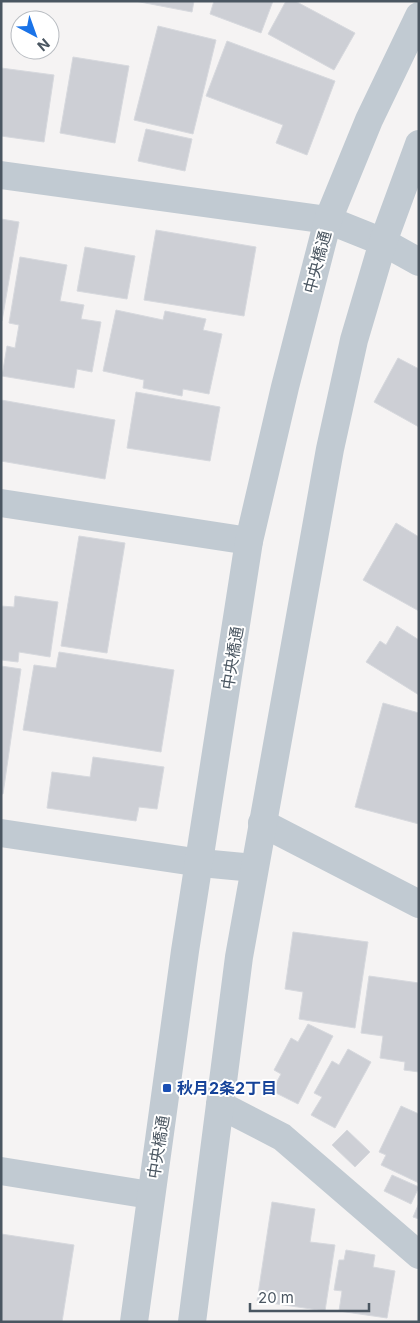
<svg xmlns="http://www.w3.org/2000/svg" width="420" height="1323" viewBox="0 0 420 1323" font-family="Inter,'Noto Sans JP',sans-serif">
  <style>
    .building { fill: #cdcfd5; stroke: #d7d9de }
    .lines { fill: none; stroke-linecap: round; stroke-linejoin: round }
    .minor { stroke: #c1cad2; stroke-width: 28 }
    .tertiary { stroke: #c1cad2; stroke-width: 28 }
    .transit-dot { fill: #1a4fb4; stroke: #fff; stroke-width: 2 }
    .labels { text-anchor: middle; stroke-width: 4; stroke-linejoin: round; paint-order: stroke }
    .street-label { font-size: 16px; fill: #4a5661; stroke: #fff }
    .transit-label { font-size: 16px; font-weight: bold; fill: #164399; stroke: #fff; text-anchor: start }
  </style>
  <rect width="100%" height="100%" fill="#f5f3f3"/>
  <!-- building -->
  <g class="building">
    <polygon points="135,1 194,1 192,12"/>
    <polygon points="214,1 273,1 261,33 210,14"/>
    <polygon points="286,1 295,1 355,33 334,70 268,34"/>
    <polygon points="158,26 216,40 193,134 134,120"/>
    <polygon points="227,41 335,81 307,155 276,143 283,125 206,96"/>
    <polygon points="73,57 129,66 115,143 60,133"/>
    <polygon points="1,68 54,75 44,142 1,136"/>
    <polygon points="146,129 192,139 185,171 138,161"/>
    <polygon points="1,219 19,222 2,321 1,320"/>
    <polygon points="156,230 256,247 244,316 144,300"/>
    <polygon points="85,247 135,256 127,299 77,291"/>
    <polygon points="20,257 67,265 60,301 84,305 81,319 101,322 92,372 77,369 74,388 2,376 7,346 15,348 19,325 9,323"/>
    <polygon points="116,310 163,320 165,311 206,319 203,330 222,334 209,394 183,389 182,396 143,388 144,380 103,371"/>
    <polygon points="398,358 419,369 419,427 374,402"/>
    <polygon points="136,392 220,407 210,461 127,448"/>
    <polygon points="1,400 115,420 105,479 1,461"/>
    <polygon points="396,523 419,537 419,611 363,580"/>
    <polygon points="79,536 125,543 107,653 61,646"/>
    <polygon points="15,596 58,602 50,657 19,652 18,662 1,660 1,606 14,607"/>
    <polygon points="397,626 419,640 419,695 366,662 380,641 386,645"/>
    <polygon points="59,652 174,670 161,752 23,730 34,665 56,668"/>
    <polygon points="1,666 21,669 3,794 1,794"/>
    <polygon points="383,703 419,713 419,824 355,807"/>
    <polygon points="93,757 164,767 157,809 139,807 136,821 47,808 52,772 90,777"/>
    <polygon points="293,932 368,942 355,1028 299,1019 303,992 285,989"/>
    <polygon points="369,976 419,983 419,1072 404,1070 405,1062 380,1058 383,1036 361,1033"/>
    <polygon points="308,1024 333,1036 298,1104 272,1091 281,1074 274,1070 291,1038 298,1042"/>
    <polygon points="348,1049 371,1062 335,1128 311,1115 322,1097 314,1093 332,1061 339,1065"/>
    <polygon points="401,1106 419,1114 419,1183 381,1165 386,1155 379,1152"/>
    <polygon points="347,1130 370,1152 355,1167 332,1145"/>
    <polygon points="392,1175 419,1187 411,1204 384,1191"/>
    <polygon points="272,1202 315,1209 310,1242 335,1245 325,1311 257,1301"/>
    <polygon points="419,1203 419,1219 413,1217"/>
    <polygon points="1,1234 74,1245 62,1322 1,1322"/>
    <polygon points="346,1250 375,1255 373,1267 395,1271 387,1318 339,1311 342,1291 334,1290 339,1260 344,1260"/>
  </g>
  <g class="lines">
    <!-- minor -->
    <g class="minor">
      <polyline points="1,175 328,220 383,242 419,262"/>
      <polyline points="1,503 249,541"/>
      <polyline points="262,823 419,904"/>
      <polyline points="1,833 201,863 254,868"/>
      <polyline points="220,1105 282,1137 419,1255"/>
      <polyline points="1,1171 150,1195"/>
    </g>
    <!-- tertiary -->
    <g class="tertiary">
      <polyline points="134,1322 185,951 249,541 285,387 328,220 369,120 419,16"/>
      <polyline points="192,1322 239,957 330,449 354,340 383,242 419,144"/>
    </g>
  </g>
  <!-- markers -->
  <rect class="transit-dot" x="162" y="1083" width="10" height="10" rx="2.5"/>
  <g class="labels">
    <!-- street labels -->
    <g class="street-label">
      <text transform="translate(317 262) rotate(-75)" y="6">中央橋通</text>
      <text transform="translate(232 658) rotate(-81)" y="6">中央橋通</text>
      <text transform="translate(158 1147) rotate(-81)" y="6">中央橋通</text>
    </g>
    <!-- transit labels -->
    <g class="transit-label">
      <text x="177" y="1094">秋月2条2丁目</text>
    </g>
  </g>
  <!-- border -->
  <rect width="420" height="1323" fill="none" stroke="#4a5661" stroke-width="5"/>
  <!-- north arrow -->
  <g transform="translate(35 35) rotate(139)"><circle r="24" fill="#ffffff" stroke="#b7bbc0"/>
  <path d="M0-4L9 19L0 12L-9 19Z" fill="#1a73e8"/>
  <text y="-8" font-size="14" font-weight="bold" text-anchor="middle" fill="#4a5661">N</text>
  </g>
  <!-- scale -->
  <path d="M250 1303v8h119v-8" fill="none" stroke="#4a5661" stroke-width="2.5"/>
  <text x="258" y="1303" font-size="15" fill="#4a5661" stroke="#ffffff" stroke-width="4" paint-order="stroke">20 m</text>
</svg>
